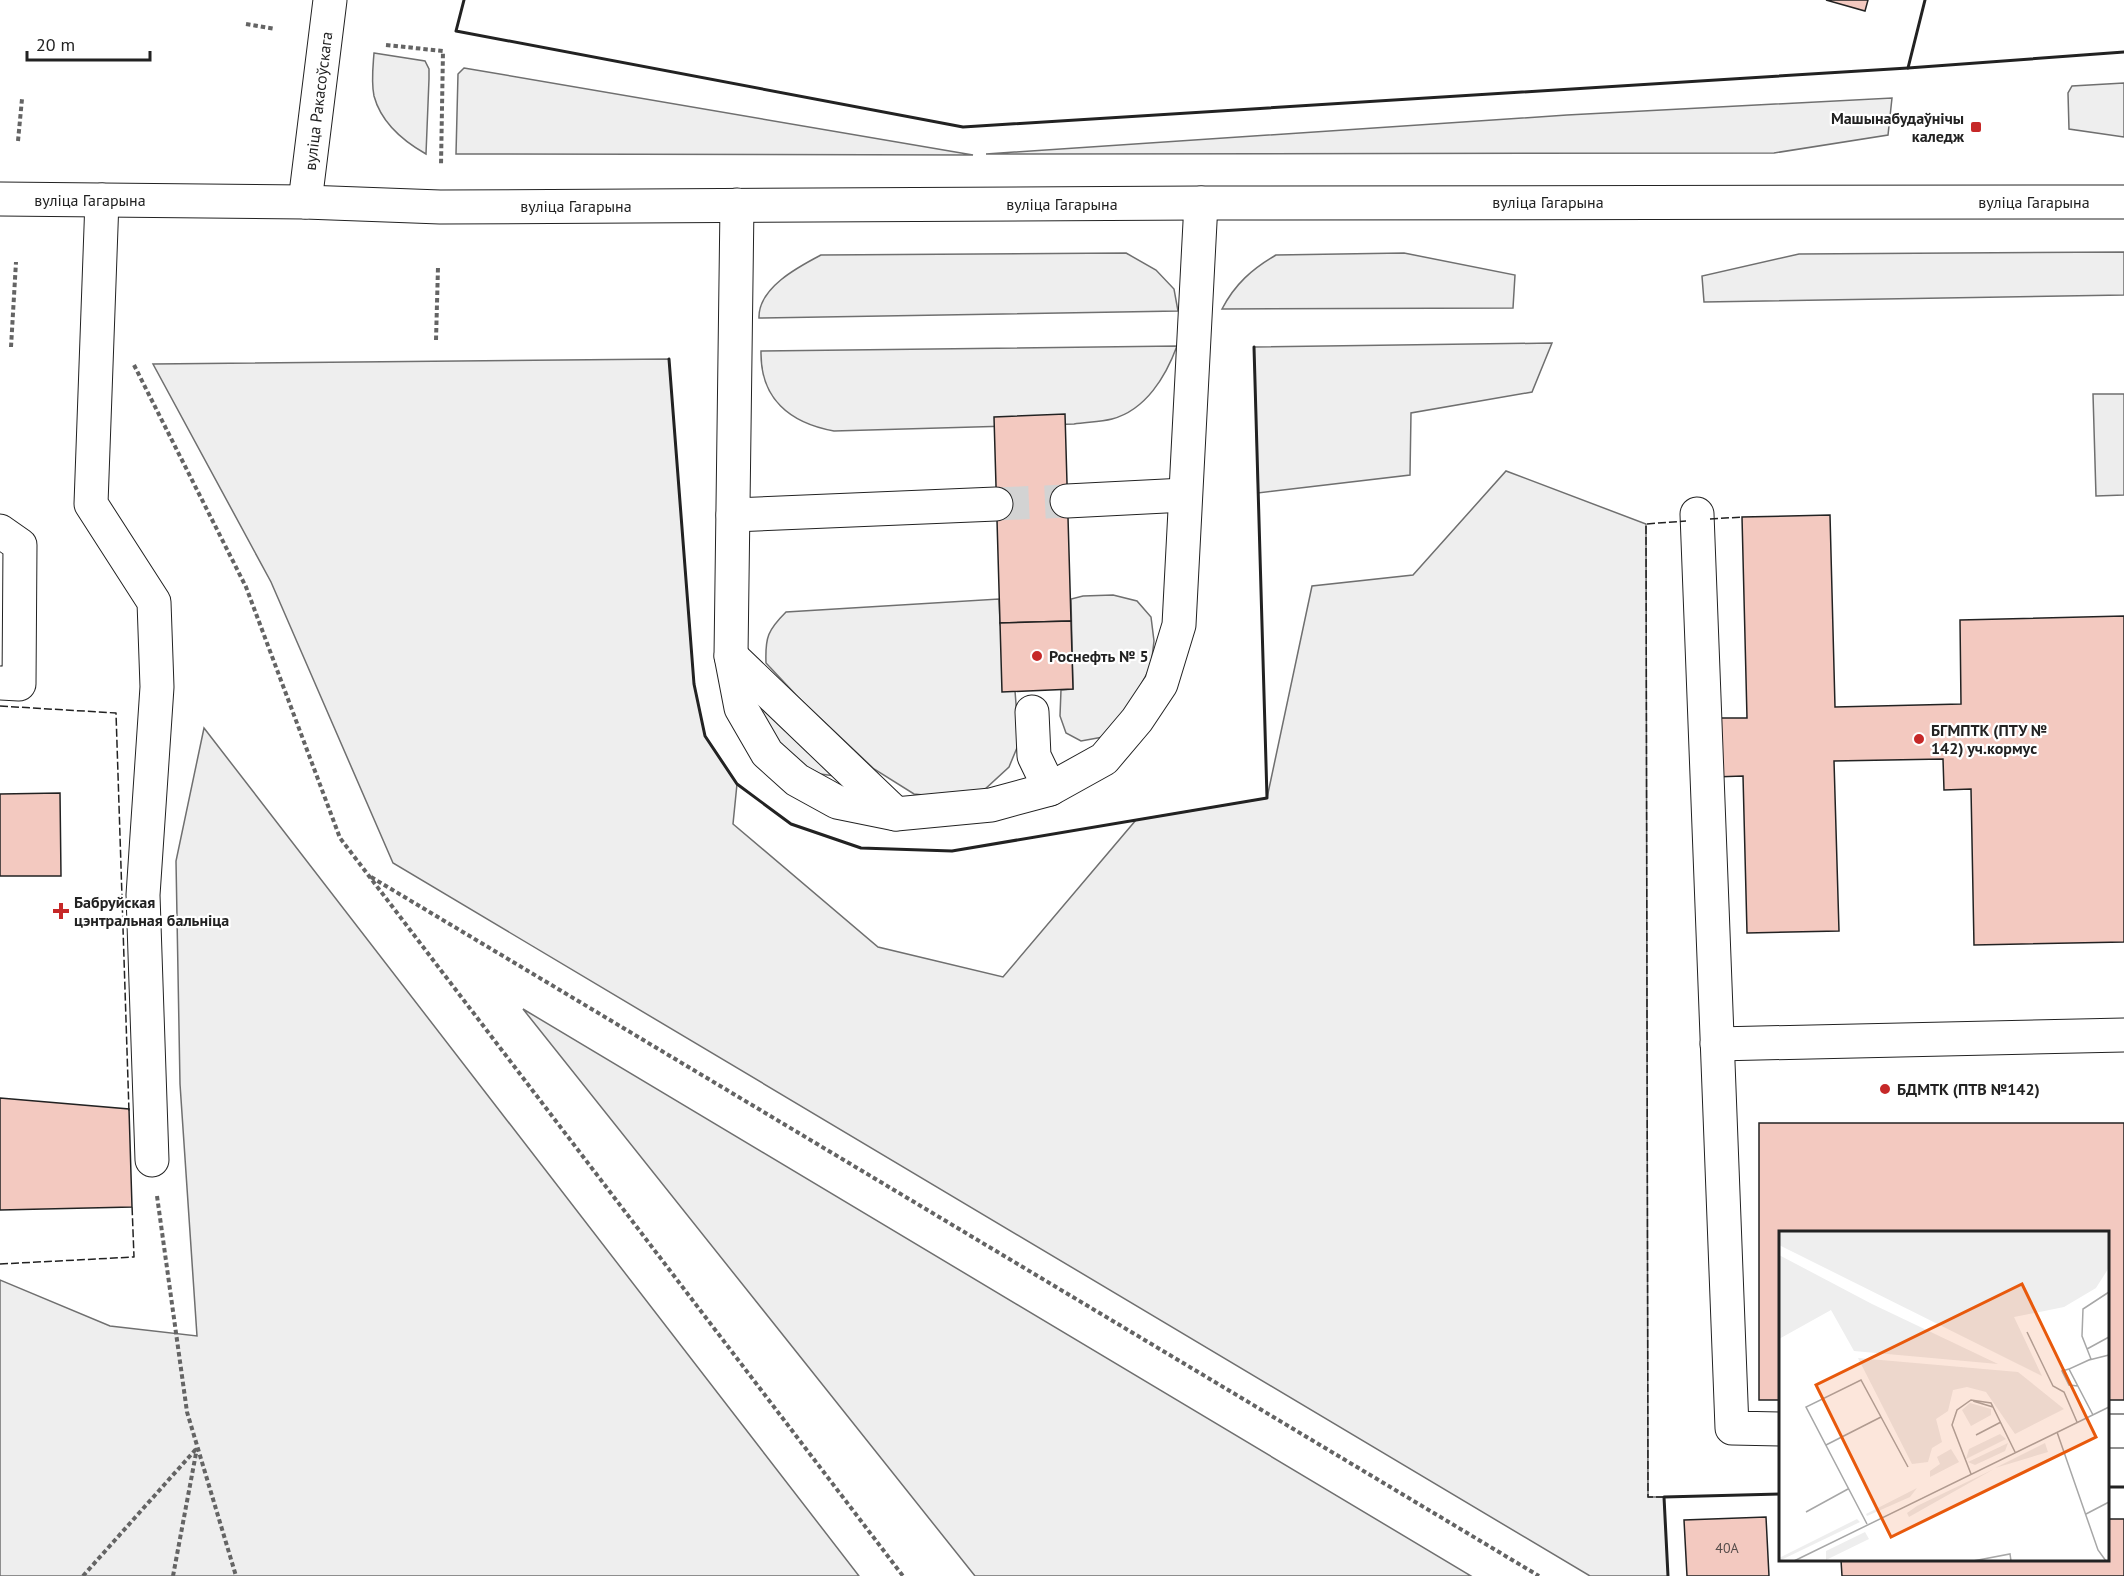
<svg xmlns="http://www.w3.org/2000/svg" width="2124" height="1576" viewBox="0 0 2124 1576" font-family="'PT Sans',sans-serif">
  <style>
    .green { fill: #eee; stroke: #6f6f6f; stroke-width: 1.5 }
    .parking { fill: #ededed; stroke: #6f6f6f; stroke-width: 1.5 }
    .building { fill: #f3c9c0; stroke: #222; stroke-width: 1.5 }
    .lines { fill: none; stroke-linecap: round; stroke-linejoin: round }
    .minor-tunnel { stroke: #d3d3d3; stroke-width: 33; stroke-dasharray: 33 16; stroke-linecap: butt }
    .minor-casing { stroke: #222; stroke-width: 35 }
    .major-casing { stroke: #222; stroke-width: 35 }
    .path { stroke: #646464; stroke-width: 4; stroke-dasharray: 4.5 3; stroke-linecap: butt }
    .minor { stroke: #fff; stroke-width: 33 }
    .major { stroke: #fff; stroke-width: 33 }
    .fence { stroke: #222; stroke-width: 1.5; stroke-dasharray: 8 3; stroke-linecap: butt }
    .wall { stroke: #222; stroke-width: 3 }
    .poi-dot { fill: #c62828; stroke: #fff; stroke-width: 2 }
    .labels { text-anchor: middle; stroke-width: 4.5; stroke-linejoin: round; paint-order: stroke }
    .number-label { font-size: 14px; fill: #564c4a }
    .street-label { font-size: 16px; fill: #222; stroke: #fff }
    .poi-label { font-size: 16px; font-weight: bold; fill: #222; stroke: #fff; text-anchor: start }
    .inset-road { fill: none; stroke: #a7a7a7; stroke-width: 1.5 }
    .view { fill: #e8590c; fill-opacity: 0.15; stroke: #e8590c; stroke-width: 3 }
    .inset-edge { fill: none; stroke: #222; stroke-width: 3 }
  </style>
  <rect width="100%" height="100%" fill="#fff"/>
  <!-- green -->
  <g class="green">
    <path d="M374,53L425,61L429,69V79L426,154C403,141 381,122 374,96C371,82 373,67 374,53Z"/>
    <polygon points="464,68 973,155 456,154 458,74"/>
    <polygon points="2124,83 2124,137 2069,129 2068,93 2072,86"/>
    <polygon points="1892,98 1888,135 1774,153 986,154 1567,115"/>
    <polygon points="2124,252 2124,295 1704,302 1702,276 1799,254"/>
    <path d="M1126,253L1156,270L1174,289L1178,311L759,318C758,288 798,267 821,255Z"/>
    <path d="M1404,253L1515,275L1513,308L1222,309C1235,284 1252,269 1276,255Z"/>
    <polygon points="1552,343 1532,392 1411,413 1410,475 1258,493 1254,347"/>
    <path d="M1177,346C1166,376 1146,410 1112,419C1100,422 1086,422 1074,424L834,431C790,423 760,399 761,351Z"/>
    <polygon points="669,359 694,684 705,736 737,784 733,824 878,947 1003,977 1136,820 1267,798 1312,586 1413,575 1506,471 1646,524 1648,1497 1664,1497 1668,1576 1590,1576 393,863 271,582 153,364"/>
    <polygon points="1113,595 1137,601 1151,617 1154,641 1151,666 1125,714 1103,737 1081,741 1066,733 1060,716 1061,690 1073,689 1071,599 1083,596"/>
    <path d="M999,599L1000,623L1015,691L1019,743L1009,767L984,790L952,798L914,794L874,769L798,697L766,663C765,637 768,630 786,612Z"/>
    <polygon points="757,697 843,777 820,774 801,764 777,746 763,724"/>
    <polygon points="204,728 859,1576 0,1576 0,1280 110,1326 197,1336 180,1084 176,861"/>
    <polygon points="523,1009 1471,1576 975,1576"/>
  </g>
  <!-- parking -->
  <polygon class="parking" points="2093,394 2124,394 2124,495 2096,496"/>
  <!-- building -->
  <g class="building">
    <polygon points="1826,0 1868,0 1865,11"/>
    <polygon points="1065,414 1071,621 1000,623 994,417"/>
    <polygon points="1830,515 1835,707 1961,704 1960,620 2124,616 2124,942 1974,945 1971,789 1944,790 1943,759 1834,761 1839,931 1747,933 1743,776 1714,777 1713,718 1747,718 1742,517"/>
    <polygon points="1071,621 1073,689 1002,692 1000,623"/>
    <polygon points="60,793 61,876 0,876 0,794"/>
    <polygon points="0,1098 129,1109 132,1207 0,1210"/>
    <polygon points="1759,1123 2124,1123 2124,1400 2108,1400 2108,1232 1780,1232 1780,1400 1759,1400"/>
    <polygon points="1766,1517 1769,1576 1687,1576 1684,1520"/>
    <polygon points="2108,1519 2124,1519 2124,1576 1842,1576 1841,1560 2108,1560"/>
  </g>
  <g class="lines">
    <!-- minor-tunnel -->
    <polyline class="minor-tunnel" points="996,504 1067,501"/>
    <defs>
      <g id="minor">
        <polyline points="102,200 91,504 154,602 157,687 143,895 152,1160"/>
        <polyline points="737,205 731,656 741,708 767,753 797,780 837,802 896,814 991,805 1050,789 1104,759 1137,720 1161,684 1179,625 1201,203"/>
        <polyline points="1067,501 1185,495"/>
        <polyline points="1697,514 1732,1428 1780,1429"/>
        <polyline points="733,515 996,504"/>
        <polyline points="0,531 20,545 19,684 0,683"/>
        <polyline points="731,656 896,814"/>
        <polyline points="1032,712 1034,756 1050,789"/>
        <polyline points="1717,1044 2124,1035"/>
        <polyline points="2108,1431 2124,1431"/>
      </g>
      <g id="major">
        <polyline points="0,199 305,202 440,207 1201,203 2124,202"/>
        <polyline points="305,202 330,0"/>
      </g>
    </defs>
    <!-- minor casing -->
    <use href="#minor" class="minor-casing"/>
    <!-- major casing -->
    <use href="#major" class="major-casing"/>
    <!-- path -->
    <g class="path">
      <polyline points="246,24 275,29"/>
      <polyline points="386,45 443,51 441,165"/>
      <polyline points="18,141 22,99"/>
      <polyline points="436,340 438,267"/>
      <polyline points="11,347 16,262"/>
      <polyline points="134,365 246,587 340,838 903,1576"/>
      <polyline points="371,877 1539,1576"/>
      <polyline points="157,1196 187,1412 236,1576"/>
      <polyline points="83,1576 197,1448"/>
      <polyline points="173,1576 197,1448"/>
    </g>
    <!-- minor -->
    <use href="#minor" class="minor"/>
    <!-- major -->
    <use href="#major" class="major"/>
    <!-- fence -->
    <g class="fence">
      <polyline points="1710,519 1742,517"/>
      <polyline points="0,706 116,713 129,1112"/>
      <polyline points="0,1264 134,1257 132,1205"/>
      <polyline points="1664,1497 1648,1497 1646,524 1686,521"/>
    </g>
    <!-- wall -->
    <g class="wall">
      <polyline points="464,0 456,31 963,127 1908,68 2124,52"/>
      <polyline points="1908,68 1925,0"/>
      <polyline points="669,359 694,684 705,736 737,784 791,824 861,848 952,851 1267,798 1254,347"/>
      <polyline points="2108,1487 2124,1487"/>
      <polyline points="1668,1576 1664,1497 1780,1494"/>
    </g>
  </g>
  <!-- markers -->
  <g class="poi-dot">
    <rect x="1970" y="121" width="12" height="12" rx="3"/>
    <circle cx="1037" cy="656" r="6"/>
    <circle cx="1919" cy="739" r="6"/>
    <path d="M58 902h6v6h6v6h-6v6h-6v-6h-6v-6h6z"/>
    <circle cx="1885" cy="1089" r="6"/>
  </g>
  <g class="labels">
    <!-- number labels -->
    <g class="number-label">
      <text x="1727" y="1553">40А</text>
    </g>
    <!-- street labels -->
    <g class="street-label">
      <text transform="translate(318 101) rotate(-83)" y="6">вуліца Ракасоўскага</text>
      <text x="90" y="206">вуліца Гагарына</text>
      <text x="1548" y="208">вуліца Гагарына</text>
      <text x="2034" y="208">вуліца Гагарына</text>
      <text x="1062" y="210">вуліца Гагарына</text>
      <text x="576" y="212">вуліца Гагарына</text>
    </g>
    <!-- poi labels -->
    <g class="poi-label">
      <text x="1964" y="124" text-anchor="end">Машынабудаўнічы<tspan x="1964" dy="18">каледж</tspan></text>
      <text x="1049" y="662">Роснефть № 5</text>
      <text x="1931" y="736">БГМПТК (ПТУ №<tspan x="1931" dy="18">142) уч.кормус</tspan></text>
      <text x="74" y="908">Бабруйская<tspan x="74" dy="18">цэнтральная бальніца</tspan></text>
      <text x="1897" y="1095">БДМТК (ПТВ №142)</text>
    </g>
  </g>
  <!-- overview -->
  <g transform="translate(1779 1231)">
    <rect width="330" height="330" fill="#fff"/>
    <path d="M0,0H330L329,38L317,57L285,76L235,86L263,145L0,14ZM0,24L93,73L219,133L75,120L52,79L0,108ZM79,127L239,141L285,178L236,203L207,161L188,156L174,159L169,180L157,188L163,211L153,217L149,231L133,233ZM191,172L212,178V184L192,195L183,179ZM221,203L227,208L187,228L190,218ZM229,212L226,220L196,234L189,231ZM266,212L269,221L216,237ZM172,218L180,231L151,246V240L161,233L158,226ZM215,238L160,269L130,286L128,282L138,275ZM138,257L131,266L88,285L87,283ZM78,288L81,291L0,330V327ZM86,301L90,308L47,329V320Z" fill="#eee"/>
    <path class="inset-road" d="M248,101L274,155L285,161L298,191M308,118L330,106M310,129L330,124M290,138L283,140L290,154L299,155M194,170L214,176M314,184L290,138L312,128L303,105L304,78L330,61M278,201L319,319L327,330M197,204L222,191M47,214L102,186M192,243L173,194L178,179L192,169L212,172L236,221M27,281L69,258M307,283L330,271M88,293L27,176L82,149L129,236M15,330L330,176M194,330L231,323L232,330"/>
    <path class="view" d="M243,53L317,206L112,306L37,154Z"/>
    <rect width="330" height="330" class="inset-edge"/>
  </g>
  <!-- scale -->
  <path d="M27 51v9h123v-9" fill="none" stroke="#222222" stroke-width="3"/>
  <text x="36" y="51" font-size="18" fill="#222222" stroke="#ffffff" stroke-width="4.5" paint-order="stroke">20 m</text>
</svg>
